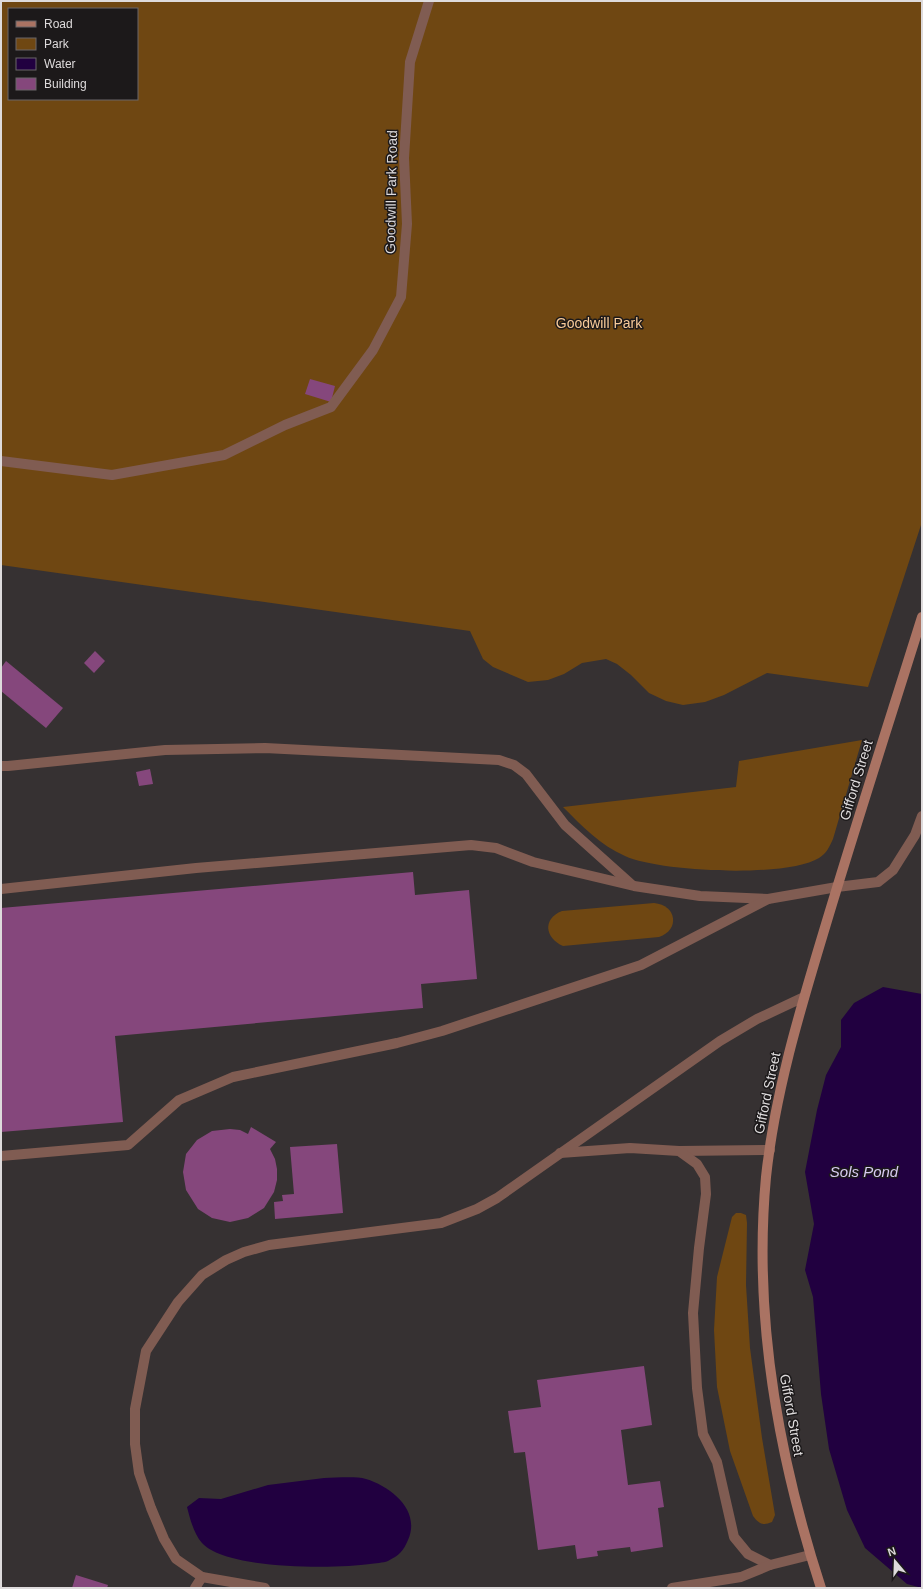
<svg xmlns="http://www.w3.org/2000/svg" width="923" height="1589" viewBox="0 0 923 1589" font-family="Helvetica,sans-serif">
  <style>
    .green { fill: #6f4712; fill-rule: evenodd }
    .water { fill: #210040 }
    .building { fill: #85477c }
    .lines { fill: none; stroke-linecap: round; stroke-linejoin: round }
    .service { stroke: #805c52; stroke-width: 10 }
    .secondary { stroke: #aa7363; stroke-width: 10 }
    .labels { text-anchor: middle; stroke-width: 3; stroke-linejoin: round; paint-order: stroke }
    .street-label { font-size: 14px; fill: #dedbdc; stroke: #1c191a }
    .park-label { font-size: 14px; fill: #f9cb99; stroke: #1c191a }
    .water-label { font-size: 15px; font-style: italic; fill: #d8cbf2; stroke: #1c191a }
  </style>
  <rect width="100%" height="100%" fill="#363132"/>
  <!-- green -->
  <g class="green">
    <path d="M1,1H922V522L868,687L767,673L724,695L705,702L683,705L666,701L649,693L631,675L617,664L606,659L582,663L564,674L548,680L528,682L493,667L483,659L470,631L1,565ZM9,9H137V99H9Z"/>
    <path d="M862,740L833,839C829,847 827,853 819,858C787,878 660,872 625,856C600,845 582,826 563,807L736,787L739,761Z"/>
    <path d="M654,903C677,905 680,930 659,937L563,946C545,938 542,919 562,911Z"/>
    <path d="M736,1213H741L746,1215L747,1223L746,1285L750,1348L762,1438L775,1515L772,1522C763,1526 759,1524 753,1516L730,1451L717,1387L714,1330L717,1277L732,1217Z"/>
  </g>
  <!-- water -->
  <g class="water">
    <polygon points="883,987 922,994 922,1588 907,1584 865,1548 847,1510 829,1449 821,1394 813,1297 805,1270 814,1224 805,1172 817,1110 826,1075 841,1047 841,1020 854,1003"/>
    <path d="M324,1478C336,1478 355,1476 366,1479C392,1487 421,1511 408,1540C403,1552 399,1555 388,1561C383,1563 375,1563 370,1564C336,1569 226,1570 202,1543C194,1534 190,1519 187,1507L199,1498L221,1499L268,1485Z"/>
  </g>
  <!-- building -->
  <g class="building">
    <polygon points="310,379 335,386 331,402 305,394"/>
    <polygon points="95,651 105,661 94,673 84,663"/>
    <polygon points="6,661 63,708 46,728 1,691 1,668"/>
    <polygon points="150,769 153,784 139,786 136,772"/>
    <polygon points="413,872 415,895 469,890 477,979 421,984 423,1008 115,1036 123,1122 1,1132 1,908"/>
    <polygon points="251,1127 276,1142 270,1149 275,1159 277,1169 277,1180 274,1192 264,1208 248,1218 230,1222 212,1218 198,1209 186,1190 183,1172 186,1154 197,1140 212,1131 230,1129 240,1130 248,1134"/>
    <polygon points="337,1144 343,1213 275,1219 274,1202 283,1201 282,1195 294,1194 290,1147"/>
    <polygon points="644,1366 652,1425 621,1430 628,1485 660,1481 664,1507 658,1508 663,1547 631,1552 630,1547 597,1551 598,1556 577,1559 575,1545 538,1550 525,1452 514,1453 508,1411 541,1407 537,1380"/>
    <polygon points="76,1575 108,1585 107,1588 72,1588"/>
  </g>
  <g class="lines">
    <!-- service -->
    <g class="service">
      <polyline points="1,461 112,475 224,455 285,425 331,407 373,350 401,297 407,224 404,158 410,62 429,1"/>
      <polyline points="1,766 8,766 165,750 265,748 499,760 514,765 526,774 565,825 632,885"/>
      <polyline points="1,889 196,868 471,845 496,848 533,862 634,886 700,896 768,899"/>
      <polyline points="679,1151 770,1150"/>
      <polyline points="560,1153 630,1148 679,1151 697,1164 705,1177 706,1194 699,1248 693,1313 697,1388 703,1434 717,1462 734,1537 748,1554 770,1565"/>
      <polyline points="1,1156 128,1145 179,1100 233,1077 397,1043 442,1031 641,965 768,899 837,887 878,882 893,870 915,835 922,816"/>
      <polyline points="195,1588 202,1577"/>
      <polyline points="265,1588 202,1577 176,1559 164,1539 151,1508 139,1473 135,1444 135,1409 146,1351 178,1302 202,1275 226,1260 244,1252 269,1245 441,1223 477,1209 497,1198 720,1041 757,1019 804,997"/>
      <polyline points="672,1588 741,1577 770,1565 810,1555"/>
    </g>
    <!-- secondary -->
    <path class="secondary" d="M821,1588C778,1456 753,1316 766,1177C775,1091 801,1007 826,924C857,821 890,719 922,617"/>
  </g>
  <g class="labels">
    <!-- street labels -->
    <g class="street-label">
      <text transform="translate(391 192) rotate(-89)" y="5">Goodwill Park Road</text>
      <text transform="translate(856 780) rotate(-73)" y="5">Gifford Street</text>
      <text transform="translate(767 1093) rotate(-78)" y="5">Gifford Street</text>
      <text transform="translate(792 1415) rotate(80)" y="5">Gifford Street</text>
    </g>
    <!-- park labels -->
    <g class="park-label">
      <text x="599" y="328">Goodwill Park</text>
    </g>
    <!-- water labels -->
    <g class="water-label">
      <text x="864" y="1177">Sols Pond</text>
    </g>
  </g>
  <!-- border -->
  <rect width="923" height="1589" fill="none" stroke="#dedbdc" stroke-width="4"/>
  <!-- legend -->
  <rect x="8" y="8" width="130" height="92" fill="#1c191a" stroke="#6a6768"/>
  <rect x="16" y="21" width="20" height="6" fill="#aa7363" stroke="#6a6768"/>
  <text x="44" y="28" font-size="12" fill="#dedbdc">Road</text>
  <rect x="16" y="38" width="20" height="12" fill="#6f4712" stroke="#6a6768"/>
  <text x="44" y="48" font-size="12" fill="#dedbdc">Park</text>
  <rect x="16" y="58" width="20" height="12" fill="#210040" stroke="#6a6768"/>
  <text x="44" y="68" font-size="12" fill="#dedbdc">Water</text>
  <rect x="16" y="78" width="20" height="12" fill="#85477c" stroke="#6a6768"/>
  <text x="44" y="88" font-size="12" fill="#dedbdc">Building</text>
  <!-- north arrow -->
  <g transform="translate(895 1561) rotate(341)" stroke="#1c191a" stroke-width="3" paint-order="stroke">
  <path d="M0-3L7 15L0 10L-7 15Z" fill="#dedbdc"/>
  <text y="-6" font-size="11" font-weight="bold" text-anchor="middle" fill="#dedbdc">N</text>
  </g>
</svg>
